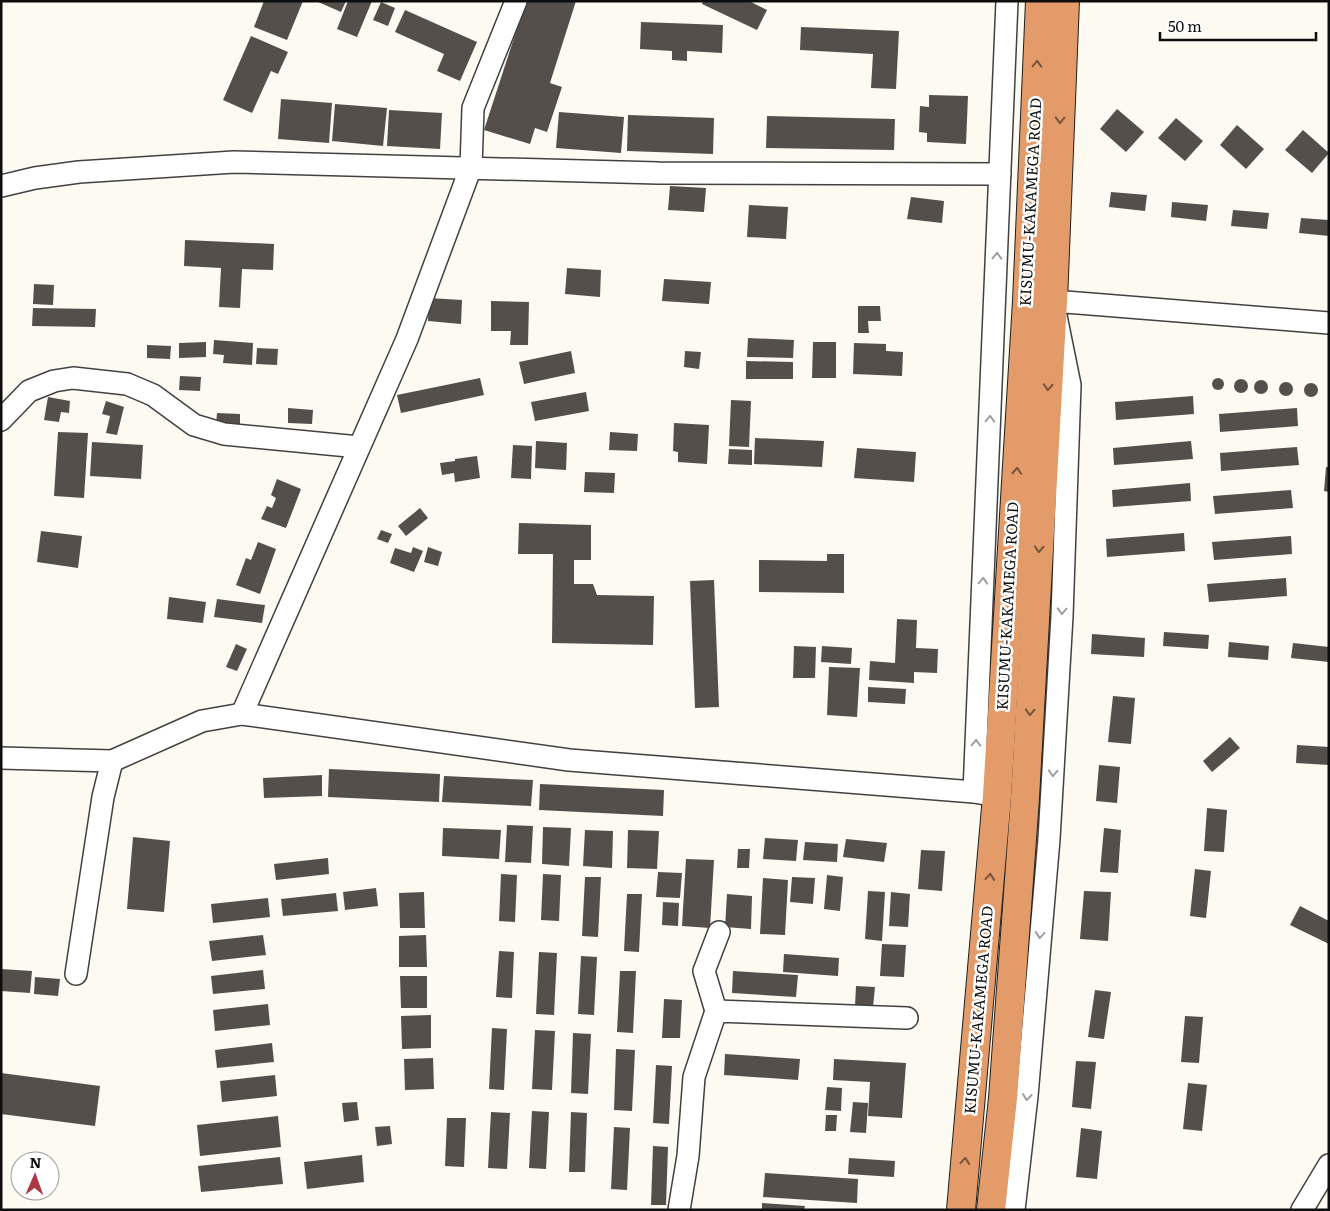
<svg xmlns="http://www.w3.org/2000/svg" width="1330" height="1211" viewBox="0 0 1330 1211" font-family="Literata,serif">
  <style>
    .building { fill: #554f4c }
    .lines { fill: none; stroke-linecap: round; stroke-linejoin: round }
    .minor-casing { stroke: #414141; stroke-width: 24 }
    .highway-casing { stroke: #1f1f1f; stroke-width: 30 }
    .minor { stroke: #fff; stroke-width: 21 }
    .highway { stroke: #e29b69; stroke-width: 28 }
    .oneway { stroke: #78543c }
    .oneway2 { stroke: #9f9f9f }
    .labels { text-anchor: middle; stroke-width: 5; stroke-linejoin: round; paint-order: stroke }
    .street-label { font-size: 15px; fill: #0e0e0e; stroke: #fff }
  </style>
  <rect width="100%" height="100%" fill="#fdfaf1"/>
  <!-- building -->
  <g class="building">
    <polygon points="264,1 303,1 287,40 254,27"/>
    <polygon points="316,1 346,1 341,12"/>
    <polygon points="348,1 372,1 357,37 337,29"/>
    <polygon points="526,1 576,1 550,83 562,87 547,132 535,128 530,144 484,130"/>
    <polygon points="703,1 749,1 767,10 757,30 702,4"/>
    <polygon points="381,2 395,8 388,26 373,20"/>
    <polygon points="405,10 477,42 460,81 437,71 444,54 395,32"/>
    <polygon points="641,22 723,25 722,53 687,51 687,61 672,60 672,51 640,49"/>
    <polygon points="801,27 899,31 896,89 871,88 873,54 800,50"/>
    <polygon points="251,36 288,52 278,74 271,71 252,113 223,100"/>
    <polygon points="929,95 968,96 966,144 927,142 927,133 919,132 920,106 929,107"/>
    <polygon points="281,99 332,103 329,143 278,139"/>
    <polygon points="335,104 387,108 383,146 332,141"/>
    <polygon points="1117,109 1144,132 1126,152 1100,129"/>
    <polygon points="389,110 442,113 440,149 387,146"/>
    <polygon points="559,112 624,117 621,153 556,148"/>
    <polygon points="628,115 714,118 713,154 627,151"/>
    <polygon points="767,116 895,119 894,150 766,148"/>
    <polygon points="1176,118 1203,141 1185,161 1158,138"/>
    <polygon points="1237,125 1264,149 1246,169 1220,145"/>
    <polygon points="1303,130 1329,153 1312,173 1285,150"/>
    <polygon points="670,186 706,188 704,212 668,210"/>
    <polygon points="1111,192 1147,195 1145,211 1109,207"/>
    <polygon points="911,197 944,201 942,223 907,219"/>
    <polygon points="1172,202 1208,205 1206,221 1171,217"/>
    <polygon points="749,205 788,207 786,239 747,237"/>
    <polygon points="1233,210 1269,213 1267,229 1231,226"/>
    <polygon points="1301,218 1329,220 1329,236 1299,233"/>
    <polygon points="185,240 274,244 273,270 242,269 240,308 219,307 221,268 184,266"/>
    <polygon points="567,268 601,270 600,297 565,294"/>
    <polygon points="664,279 711,282 709,304 662,301"/>
    <polygon points="34,284 54,285 53,305 33,304"/>
    <polygon points="429,298 462,300 461,324 428,321"/>
    <polygon points="491,301 529,302 528,345 510,345 511,331 491,331"/>
    <polygon points="858,306 880,306 881,321 868,321 869,333 858,333"/>
    <polygon points="33,308 96,309 95,327 32,326"/>
    <polygon points="748,338 794,340 793,358 747,357"/>
    <polygon points="214,340 253,343 252,365 223,363 224,355 213,354"/>
    <polygon points="206,342 206,357 179,358 179,343"/>
    <polygon points="813,342 836,342 836,378 812,378"/>
    <polygon points="854,343 886,344 886,351 903,352 902,376 853,374"/>
    <polygon points="147,345 171,346 170,359 147,358"/>
    <polygon points="257,348 278,349 277,365 256,364"/>
    <polygon points="571,351 575,373 524,384 519,362"/>
    <polygon points="685,351 701,352 699,369 684,367"/>
    <polygon points="746,361 793,362 793,379 746,379"/>
    <polygon points="180,376 201,377 200,391 179,390"/>
    <circle cx="1218" cy="384" r="6"/>
    <polygon points="480,378 484,395 401,413 397,395"/>
    <circle cx="1241" cy="386" r="7"/>
    <circle cx="1261" cy="387" r="7"/>
    <circle cx="1286" cy="389" r="7"/>
    <circle cx="1311" cy="390" r="7"/>
    <polygon points="586,392 589,411 535,421 531,402"/>
    <polygon points="1193,396 1194,414 1116,420 1115,402"/>
    <polygon points="48,397 70,401 69,413 61,412 59,422 44,420"/>
    <polygon points="731,400 751,401 749,447 729,446"/>
    <polygon points="106,401 124,407 117,435 106,433 110,416 102,414"/>
    <polygon points="288,408 313,410 312,424 288,423"/>
    <polygon points="1297,408 1298,426 1220,432 1219,414"/>
    <polygon points="217,413 240,414 240,427 216,426"/>
    <polygon points="674,423 709,425 707,464 678,462 678,452 673,451"/>
    <polygon points="58,432 88,433 84,498 54,496"/>
    <polygon points="610,432 638,434 637,451 609,450"/>
    <polygon points="755,438 824,441 822,467 754,464"/>
    <polygon points="536,441 567,443 566,470 535,468"/>
    <polygon points="1191,441 1193,459 1114,465 1113,448"/>
    <polygon points="92,442 143,445 141,479 90,476"/>
    <polygon points="513,445 532,446 531,479 511,478"/>
    <polygon points="1297,447 1299,465 1221,471 1220,453"/>
    <polygon points="857,448 916,452 914,482 854,478"/>
    <polygon points="729,449 752,450 752,465 728,464"/>
    <polygon points="477,456 480,478 455,482 454,473 442,475 440,463 455,461 455,459"/>
    <polygon points="1326,467 1329,467 1329,492 1324,491"/>
    <polygon points="585,472 615,473 614,493 584,492"/>
    <polygon points="277,479 301,489 286,528 261,519 267,506 272,508 276,498 271,495"/>
    <polygon points="1190,483 1191,501 1113,507 1112,490"/>
    <polygon points="1291,490 1293,508 1215,514 1213,496"/>
    <polygon points="420,508 428,518 406,536 398,526"/>
    <polygon points="519,523 591,525 591,560 574,560 574,584 593,584 597,595 654,596 653,645 552,643 553,554 518,554"/>
    <polygon points="381,530 392,534 388,543 377,539"/>
    <polygon points="41,531 82,536 78,568 37,562"/>
    <polygon points="1184,533 1185,551 1107,557 1106,539"/>
    <polygon points="1291,536 1292,554 1214,560 1212,542"/>
    <polygon points="258,542 276,549 260,594 236,585 246,558 251,560"/>
    <polygon points="413,547 423,551 414,572 390,563 395,548 411,553"/>
    <polygon points="428,547 442,552 438,566 424,562"/>
    <polygon points="827,554 844,554 844,593 759,592 759,560 827,561"/>
    <polygon points="1286,578 1287,596 1209,602 1207,584"/>
    <polygon points="714,580 719,707 695,708 690,581"/>
    <polygon points="169,597 206,602 203,623 167,619"/>
    <polygon points="217,599 265,605 262,623 214,617"/>
    <polygon points="897,619 917,620 916,648 938,649 937,673 914,672 914,683 869,680 870,661 895,663"/>
    <polygon points="1164,632 1209,635 1208,649 1163,646"/>
    <polygon points="1092,634 1145,638 1144,657 1091,654"/>
    <polygon points="1229,642 1269,646 1268,660 1228,657"/>
    <polygon points="1293,643 1329,647 1329,662 1291,658"/>
    <polygon points="236,644 247,649 237,671 226,667"/>
    <polygon points="794,646 816,647 815,678 793,678"/>
    <polygon points="822,646 852,648 851,664 821,662"/>
    <polygon points="829,667 860,668 857,717 827,715"/>
    <polygon points="868,687 906,689 905,704 868,702"/>
    <polygon points="1113,696 1135,698 1131,744 1108,742"/>
    <polygon points="1230,737 1240,748 1212,772 1203,761"/>
    <polygon points="1297,745 1329,747 1329,765 1296,763"/>
    <polygon points="1099,765 1120,767 1117,803 1096,801"/>
    <polygon points="329,769 440,774 439,802 328,797"/>
    <polygon points="322,775 322,796 264,798 263,778"/>
    <polygon points="444,776 533,780 531,806 442,802"/>
    <polygon points="540,784 664,790 663,816 539,810"/>
    <polygon points="1207,808 1227,810 1224,852 1204,851"/>
    <polygon points="507,825 533,826 531,863 505,862"/>
    <polygon points="543,827 571,828 569,866 542,864"/>
    <polygon points="443,828 501,830 499,859 442,856"/>
    <polygon points="1104,828 1121,830 1118,873 1100,872"/>
    <polygon points="585,830 613,831 612,868 583,866"/>
    <polygon points="628,830 659,831 657,869 627,868"/>
    <polygon points="133,837 170,841 164,912 127,909"/>
    <polygon points="765,838 798,840 796,861 763,859"/>
    <polygon points="846,839 887,843 884,862 843,857"/>
    <polygon points="805,842 838,844 837,862 803,860"/>
    <polygon points="738,849 750,849 749,868 737,868"/>
    <polygon points="921,850 945,851 942,891 918,889"/>
    <polygon points="328,858 329,874 276,880 274,864"/>
    <polygon points="686,859 714,860 710,928 682,926"/>
    <polygon points="1195,869 1211,871 1206,918 1190,916"/>
    <polygon points="658,872 682,873 680,898 656,897"/>
    <polygon points="501,874 517,875 515,922 499,921"/>
    <polygon points="543,874 561,875 559,921 541,920"/>
    <polygon points="827,875 843,877 840,911 824,909"/>
    <polygon points="585,877 601,877 598,937 582,936"/>
    <polygon points="792,877 815,878 813,904 790,902"/>
    <polygon points="763,878 788,880 785,935 760,934"/>
    <polygon points="376,888 378,906 345,910 343,892"/>
    <polygon points="868,891 885,892 882,941 865,939"/>
    <polygon points="1084,891 1111,892 1108,941 1080,939"/>
    <polygon points="424,892 425,928 400,928 399,893"/>
    <polygon points="891,892 910,894 908,927 889,926"/>
    <polygon points="336,893 338,911 283,916 281,899"/>
    <polygon points="627,894 642,894 639,952 624,951"/>
    <polygon points="727,894 752,896 751,929 725,927"/>
    <polygon points="268,898 270,917 213,923 211,904"/>
    <polygon points="663,902 679,903 678,926 662,925"/>
    <polygon points="1300,906 1329,921 1329,944 1290,925"/>
    <polygon points="263,935 266,955 212,961 209,941"/>
    <polygon points="426,935 427,967 399,967 399,936"/>
    <polygon points="882,944 906,945 904,977 880,976"/>
    <polygon points="499,951 514,952 512,998 496,997"/>
    <polygon points="539,952 557,953 554,1015 536,1014"/>
    <polygon points="784,954 839,958 838,976 783,972"/>
    <polygon points="581,956 597,957 594,1015 578,1014"/>
    <polygon points="1,969 32,971 30,993 1,991"/>
    <polygon points="263,970 265,989 213,994 211,976"/>
    <polygon points="620,971 636,971 633,1033 617,1032"/>
    <polygon points="733,971 798,975 796,997 732,993"/>
    <polygon points="400,976 427,976 427,1008 401,1008"/>
    <polygon points="35,977 60,979 58,996 34,994"/>
    <polygon points="856,986 875,987 873,1007 855,1006"/>
    <polygon points="1095,990 1111,992 1104,1039 1088,1037"/>
    <polygon points="664,999 682,1000 680,1038 662,1038"/>
    <polygon points="268,1004 270,1025 215,1031 213,1010"/>
    <polygon points="431,1015 431,1048 402,1049 401,1016"/>
    <polygon points="1185,1016 1203,1017 1199,1063 1181,1062"/>
    <polygon points="492,1028 507,1029 504,1090 489,1089"/>
    <polygon points="535,1030 555,1031 552,1090 532,1089"/>
    <polygon points="573,1033 591,1034 588,1094 571,1093"/>
    <polygon points="272,1043 274,1062 217,1068 215,1050"/>
    <polygon points="616,1049 635,1050 632,1111 614,1110"/>
    <polygon points="725,1054 800,1059 798,1080 724,1075"/>
    <polygon points="433,1058 434,1089 405,1090 404,1059"/>
    <polygon points="834,1059 906,1063 902,1118 868,1116 870,1082 833,1080"/>
    <polygon points="1076,1061 1096,1062 1091,1109 1072,1107"/>
    <polygon points="656,1065 672,1066 669,1124 653,1123"/>
    <polygon points="1,1073 100,1086 95,1126 1,1114"/>
    <polygon points="275,1075 277,1096 222,1102 220,1081"/>
    <polygon points="1188,1083 1207,1085 1202,1131 1183,1129"/>
    <polygon points="827,1087 842,1088 841,1111 825,1110"/>
    <polygon points="357,1102 359,1120 344,1122 342,1103"/>
    <polygon points="853,1102 868,1103 866,1133 850,1132"/>
    <polygon points="532,1111 549,1112 546,1169 529,1168"/>
    <polygon points="491,1112 510,1113 507,1169 488,1168"/>
    <polygon points="571,1112 587,1113 585,1172 569,1172"/>
    <polygon points="826,1115 837,1115 836,1131 825,1131"/>
    <polygon points="278,1116 281,1147 200,1156 197,1125"/>
    <polygon points="447,1118 466,1118 464,1167 445,1166"/>
    <polygon points="390,1126 392,1144 377,1146 375,1127"/>
    <polygon points="614,1127 630,1128 627,1190 611,1189"/>
    <polygon points="1081,1128 1102,1131 1097,1179 1076,1177"/>
    <polygon points="653,1146 668,1147 666,1205 651,1205"/>
    <polygon points="362,1155 364,1182 307,1189 304,1162"/>
    <polygon points="280,1157 283,1184 201,1192 198,1166"/>
    <polygon points="849,1158 895,1161 894,1177 848,1174"/>
    <polygon points="765,1173 858,1179 857,1203 763,1197"/>
    <polygon points="762,1203 805,1206 804,1210 762,1210"/>
  </g>
  <g class="lines">
    <defs>
      <g id="minor">
        <polyline points="1,186 35,178 79,172 234,162 658,173 1000,174"/>
        <polyline points="1,420 29,391 54,381 73,378 127,384 153,395 194,425 224,434 359,447"/>
        <polyline points="242,714 407,339 471,167 473,108 516,1"/>
        <polyline points="1,758 112,761 202,721 242,714 569,760 974,792 997,796"/>
        <polyline points="974,792 1007,1"/>
        <polyline points="76,974 103,797 112,761"/>
        <polyline points="716,1011 704,971 719,932"/>
        <polyline points="679,1210 688,1156 694,1077 716,1011 907,1018"/>
        <polyline points="1014,1210 1027,1096 1049,839 1062,616 1070,385 1053,301 1329,323"/>
        <polyline points="1302,1210 1329,1165"/>
      </g>
      <g id="highway">
        <polyline points="961,1210 997,796 1027,301 1040,1"/>
        <polyline points="991,1210 1003,1098 1025,798 1053,301 1065,1"/>
      </g>
    </defs>
    <!-- minor casing -->
    <use href="#minor" class="minor-casing"/>
    <!-- highway casing -->
    <use href="#highway" class="highway-casing"/>
    <!-- minor -->
    <use href="#minor" class="minor"/>
    <!-- highway -->
    <use href="#highway" class="highway"/>
  </g>
  <!-- one-way arrows -->
  <defs><path id="oneway-chevron" d="M-2-3.5L2.5 0L-2 3.5" fill="none" stroke-width="1.6" stroke-linecap="round" stroke-linejoin="round" transform="scale(1.25)"/></defs>
  <g class="oneway">
    <use href="#oneway-chevron" transform="translate(1037 64) rotate(-88)"/>
    <use href="#oneway-chevron" transform="translate(1060 120) rotate(92)"/>
    <use href="#oneway-chevron" transform="translate(1048 387) rotate(93)"/>
    <use href="#oneway-chevron" transform="translate(1017 471) rotate(-87)"/>
    <use href="#oneway-chevron" transform="translate(1039 549) rotate(93)"/>
    <use href="#oneway-chevron" transform="translate(1030 712) rotate(93)"/>
    <use href="#oneway-chevron" transform="translate(990 877) rotate(-85)"/>
    <use href="#oneway-chevron" transform="translate(965 1161) rotate(-85)"/>
  </g>
  <g class="oneway2">
    <use href="#oneway-chevron" transform="translate(997 256) rotate(-88)"/>
    <use href="#oneway-chevron" transform="translate(990 419) rotate(-88)"/>
    <use href="#oneway-chevron" transform="translate(983 581) rotate(-88)"/>
    <use href="#oneway-chevron" transform="translate(1062 611) rotate(92)"/>
    <use href="#oneway-chevron" transform="translate(976 743) rotate(-88)"/>
    <use href="#oneway-chevron" transform="translate(1053 773) rotate(93)"/>
    <use href="#oneway-chevron" transform="translate(1040 935) rotate(95)"/>
    <use href="#oneway-chevron" transform="translate(1027 1097) rotate(96)"/>
  </g>
  <g class="labels">
    <!-- street labels -->
    <g class="street-label">
      <text transform="translate(1031 202) rotate(-87)" y="5">KISUMU-KAKAMEGA ROAD</text>
      <text transform="translate(1008 606) rotate(-87)" y="5">KISUMU-KAKAMEGA ROAD</text>
      <text transform="translate(979 1010) rotate(-85)" y="5">KISUMU-KAKAMEGA ROAD</text>
    </g>
  </g>
  <!-- border -->
  <rect width="1330" height="1211" fill="none" stroke="#0e0e0e" stroke-width="5"/>
  <!-- north arrow -->
  <g transform="translate(35 1176) rotate(2)"><circle r="24" fill="#ffffff" stroke="#9f9f9f"/>
  <path d="M0-4L9 19L0 12L-9 19Z" fill="#ad3742"/>
  <text y="-8" font-size="14" font-weight="bold" text-anchor="middle" fill="#0e0e0e">N</text>
  </g>
  <!-- scale -->
  <path d="M1160 32v8h156v-8" fill="none" stroke="#0e0e0e" stroke-width="2.5"/>
  <text x="1168" y="32" font-size="15" fill="#0e0e0e" stroke="#ffffff" stroke-width="4" paint-order="stroke">50 m</text>
</svg>
